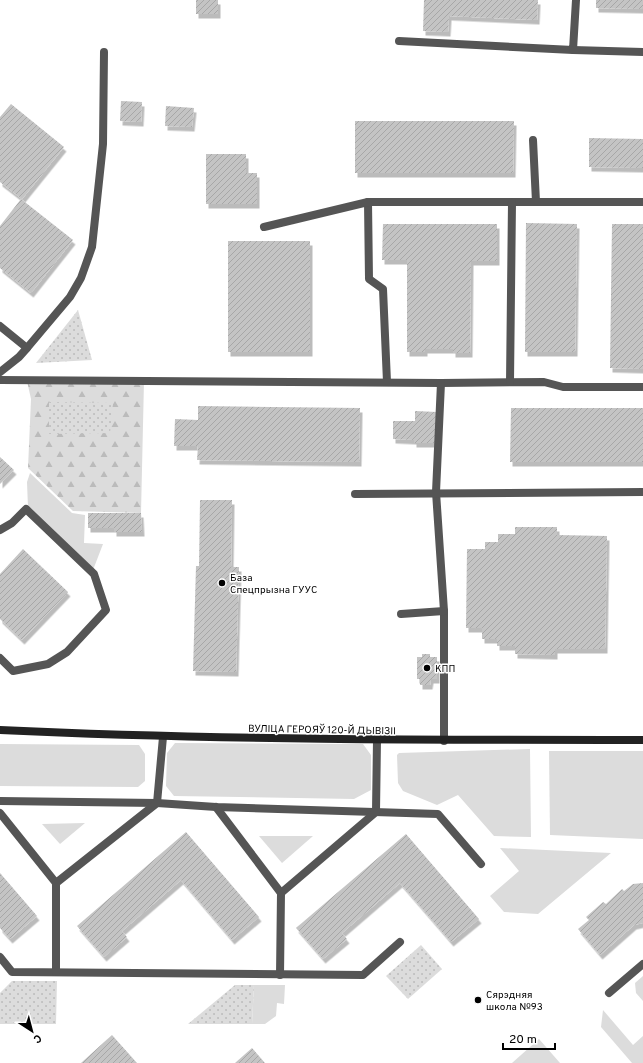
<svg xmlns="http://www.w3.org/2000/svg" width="643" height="1063" viewBox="0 0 643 1063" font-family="Overpass,sans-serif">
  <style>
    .grass { fill: #dcdcdc }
    .forest { fill: url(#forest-firs) }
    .park { fill: url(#park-dots) }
    .building { fill: url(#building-hatch); filter: url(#shadow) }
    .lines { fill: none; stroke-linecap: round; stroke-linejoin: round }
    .lane { stroke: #555; stroke-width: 8 }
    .secondary { stroke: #222; stroke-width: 8 }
    .poi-dot { fill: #000; stroke: #fff; stroke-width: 1.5 }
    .labels { text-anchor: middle; stroke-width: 3; stroke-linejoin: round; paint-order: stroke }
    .poi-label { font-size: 10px; fill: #000; stroke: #fff; text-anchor: start }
    .street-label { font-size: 10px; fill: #000; stroke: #fff }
  </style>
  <defs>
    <pattern id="forest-firs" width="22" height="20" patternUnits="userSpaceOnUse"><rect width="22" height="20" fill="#dcdcdc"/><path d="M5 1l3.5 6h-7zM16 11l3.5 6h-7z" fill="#bbb"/></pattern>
    <pattern id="park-dots" width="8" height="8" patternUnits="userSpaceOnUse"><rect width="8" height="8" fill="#dcdcdc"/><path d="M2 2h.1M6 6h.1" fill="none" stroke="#bbb" stroke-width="1.8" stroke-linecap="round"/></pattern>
    <pattern id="building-hatch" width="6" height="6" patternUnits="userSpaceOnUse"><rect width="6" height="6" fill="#c4c4c4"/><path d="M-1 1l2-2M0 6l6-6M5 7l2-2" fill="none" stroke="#a7a7a7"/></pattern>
    <filter id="shadow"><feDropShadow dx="2.5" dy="4.5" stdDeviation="0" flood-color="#0004"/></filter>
  </defs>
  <rect width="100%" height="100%" fill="#fff"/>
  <!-- grass -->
  <g class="grass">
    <polygon points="30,473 72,513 85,515 84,543 103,544 93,570 28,508 27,482"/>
    <polygon points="175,743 363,744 371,755 371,790 354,799 174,796 166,786 167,753"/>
    <polygon points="0,744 139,745 145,754 145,781 138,787 0,786"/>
    <polygon points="530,749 531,837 494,836 458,795 437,805 403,791 398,783 397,755 399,753"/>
    <polygon points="549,751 643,751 643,839 550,835"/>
    <polygon points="85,823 60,844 42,824"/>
    <polygon points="259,836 313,836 282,863"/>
    <polygon points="500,848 611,853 538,914 504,912 490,896 519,871"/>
    <polygon points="643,976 643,1001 636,993 635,983"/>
    <polygon points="254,985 285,985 284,1004 277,1003 276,1016 265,1024 252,1024"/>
    <polygon points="603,1010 633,1045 643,1036 643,1063 632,1063 601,1027"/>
    <polygon points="539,1039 560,1063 512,1063"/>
  </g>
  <!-- forest -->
  <polygon class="forest" points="27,381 144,381 141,513 73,511 28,468 31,399"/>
  <!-- park -->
  <g class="park">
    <polygon points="78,310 92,360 36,363"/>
    <polygon points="49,402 113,403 110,433 49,434"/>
    <polygon points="421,945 442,969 408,999 386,976"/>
    <polygon points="12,981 57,981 56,1024 0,1024 0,993"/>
    <polygon points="235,985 254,985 252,1024 188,1024"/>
  </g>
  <!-- building -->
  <g class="building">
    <rect x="196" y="0" width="22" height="14"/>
    <polygon points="424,0 538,0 537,20 449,16 448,32 423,31"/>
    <polygon points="596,0 643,0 643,9 596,8"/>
    <polygon points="121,101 142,102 141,122 120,121"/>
    <polygon points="11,104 64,147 22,199 0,182 0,117"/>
    <polygon points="166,106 194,108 192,127 165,126"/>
    <polygon points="355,121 514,121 513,173 355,173"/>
    <polygon points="589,138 643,139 643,168 589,167"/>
    <polygon points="206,154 246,154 246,173 257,173 257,204 206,204"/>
    <polygon points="21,199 73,240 31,293 0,268 0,226"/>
    <polygon points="526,223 577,224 575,352 525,352"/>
    <polygon points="383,224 497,224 497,261 471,261 470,353 453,353 453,349 425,349 425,352 407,352 407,260 382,260"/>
    <polygon points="612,224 643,224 643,369 610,368"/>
    <rect x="228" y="241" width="82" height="111"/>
    <polygon points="198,406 360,408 359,462 197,460 198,446 174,446 175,419 198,420"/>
    <polygon points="511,408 643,408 643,462 510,462"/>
    <polygon points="415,411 437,412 436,443 414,443 414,440 393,439 393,421 415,421"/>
    <polygon points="0,457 14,470 0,484"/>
    <polygon points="200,500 232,500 231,567 239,567 236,672 193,671 196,566 199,566"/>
    <polygon points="88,513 141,513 142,532 114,532 114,528 88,528"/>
    <polygon points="515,527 557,527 557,535 607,536 605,649 555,649 555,655 515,654 515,646 497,646 497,639 482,639 482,628 466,628 467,549 485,549 485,542 498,542 498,534 515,534"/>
    <polygon points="23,549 68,592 22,640 0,619 0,574"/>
    <polygon points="422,654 430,654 430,657 437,657 437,679 431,679 430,685 420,685 420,679 417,679 417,657 422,657"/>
    <polygon points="186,832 259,917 232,940 181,880 122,931 127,937 104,957 77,926"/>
    <polygon points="406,834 479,919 451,942 400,883 342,933 347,939 323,959 296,928"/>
    <polygon points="0,873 37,916 10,939 0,928"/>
    <polygon points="643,883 643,923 634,925 600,955 578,929 589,920 586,917 603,902 606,904 622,889 624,891 633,884"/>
    <polygon points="112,1035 137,1063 81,1063"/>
    <polygon points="252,1048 265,1063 235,1063"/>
  </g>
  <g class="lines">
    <!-- lane -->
    <g class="lane">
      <polyline points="399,41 573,50 576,0"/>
      <polyline points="573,50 643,52"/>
      <polyline points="533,140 536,202"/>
      <polyline points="368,202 369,279 383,289 387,382"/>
      <polyline points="264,227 368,202 643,202"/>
      <polyline points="0,326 27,348 19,357 0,372"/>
      <polyline points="27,348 70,297 81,278 92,247 103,144 104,52"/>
      <polyline points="0,380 441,383 544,382 563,387 643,387"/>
      <polyline points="510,382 512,202"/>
      <polyline points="441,383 436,492 444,611 444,741"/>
      <polyline points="355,494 643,492"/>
      <polyline points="0,530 12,523 26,509 94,574 106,610 67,652 48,664 13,671 0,658"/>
      <polyline points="401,614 444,611"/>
      <polyline points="0,801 157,803 216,807 438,814 481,864"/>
      <polyline points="216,807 281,893 280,975"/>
      <polyline points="0,813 56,883"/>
      <polyline points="281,893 376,812 377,740"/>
      <polyline points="0,957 12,972 363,975 400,942"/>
      <polyline points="56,972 56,883 157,803 163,737"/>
      <polyline points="609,993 643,964"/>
    </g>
    <!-- secondary -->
    <path class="secondary" d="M0,730C214,740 429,740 643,740"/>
  </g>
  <!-- markers -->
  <g class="poi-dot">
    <circle cx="222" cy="583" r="4"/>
    <circle cx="427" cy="668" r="4"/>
    <circle cx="478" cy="1000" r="4"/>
  </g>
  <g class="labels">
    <!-- poi labels -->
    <g class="poi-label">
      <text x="230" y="581">База<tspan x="230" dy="12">Спецпрызна ГУУС</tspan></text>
      <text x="435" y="672">КПП</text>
      <text x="486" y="998">Сярэдняя<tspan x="486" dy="12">школа №93</tspan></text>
    </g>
    <!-- street labels -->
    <g class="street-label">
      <text transform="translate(322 729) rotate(1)" y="4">ВУЛІЦА ГЕРОЯЎ 120-Й ДЫВІЗІІ</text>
    </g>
  </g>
  <!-- north arrow -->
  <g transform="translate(32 1031) rotate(144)" stroke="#ffffff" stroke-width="3" paint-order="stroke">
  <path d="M0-3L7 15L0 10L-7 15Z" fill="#000000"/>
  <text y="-6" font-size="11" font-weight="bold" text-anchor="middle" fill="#000000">С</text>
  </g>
  <!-- scale -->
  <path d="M503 1043v6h52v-6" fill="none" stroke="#000000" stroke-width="2"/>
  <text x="509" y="1043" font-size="12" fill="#000000" stroke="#ffffff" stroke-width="3" paint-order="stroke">20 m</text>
</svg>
